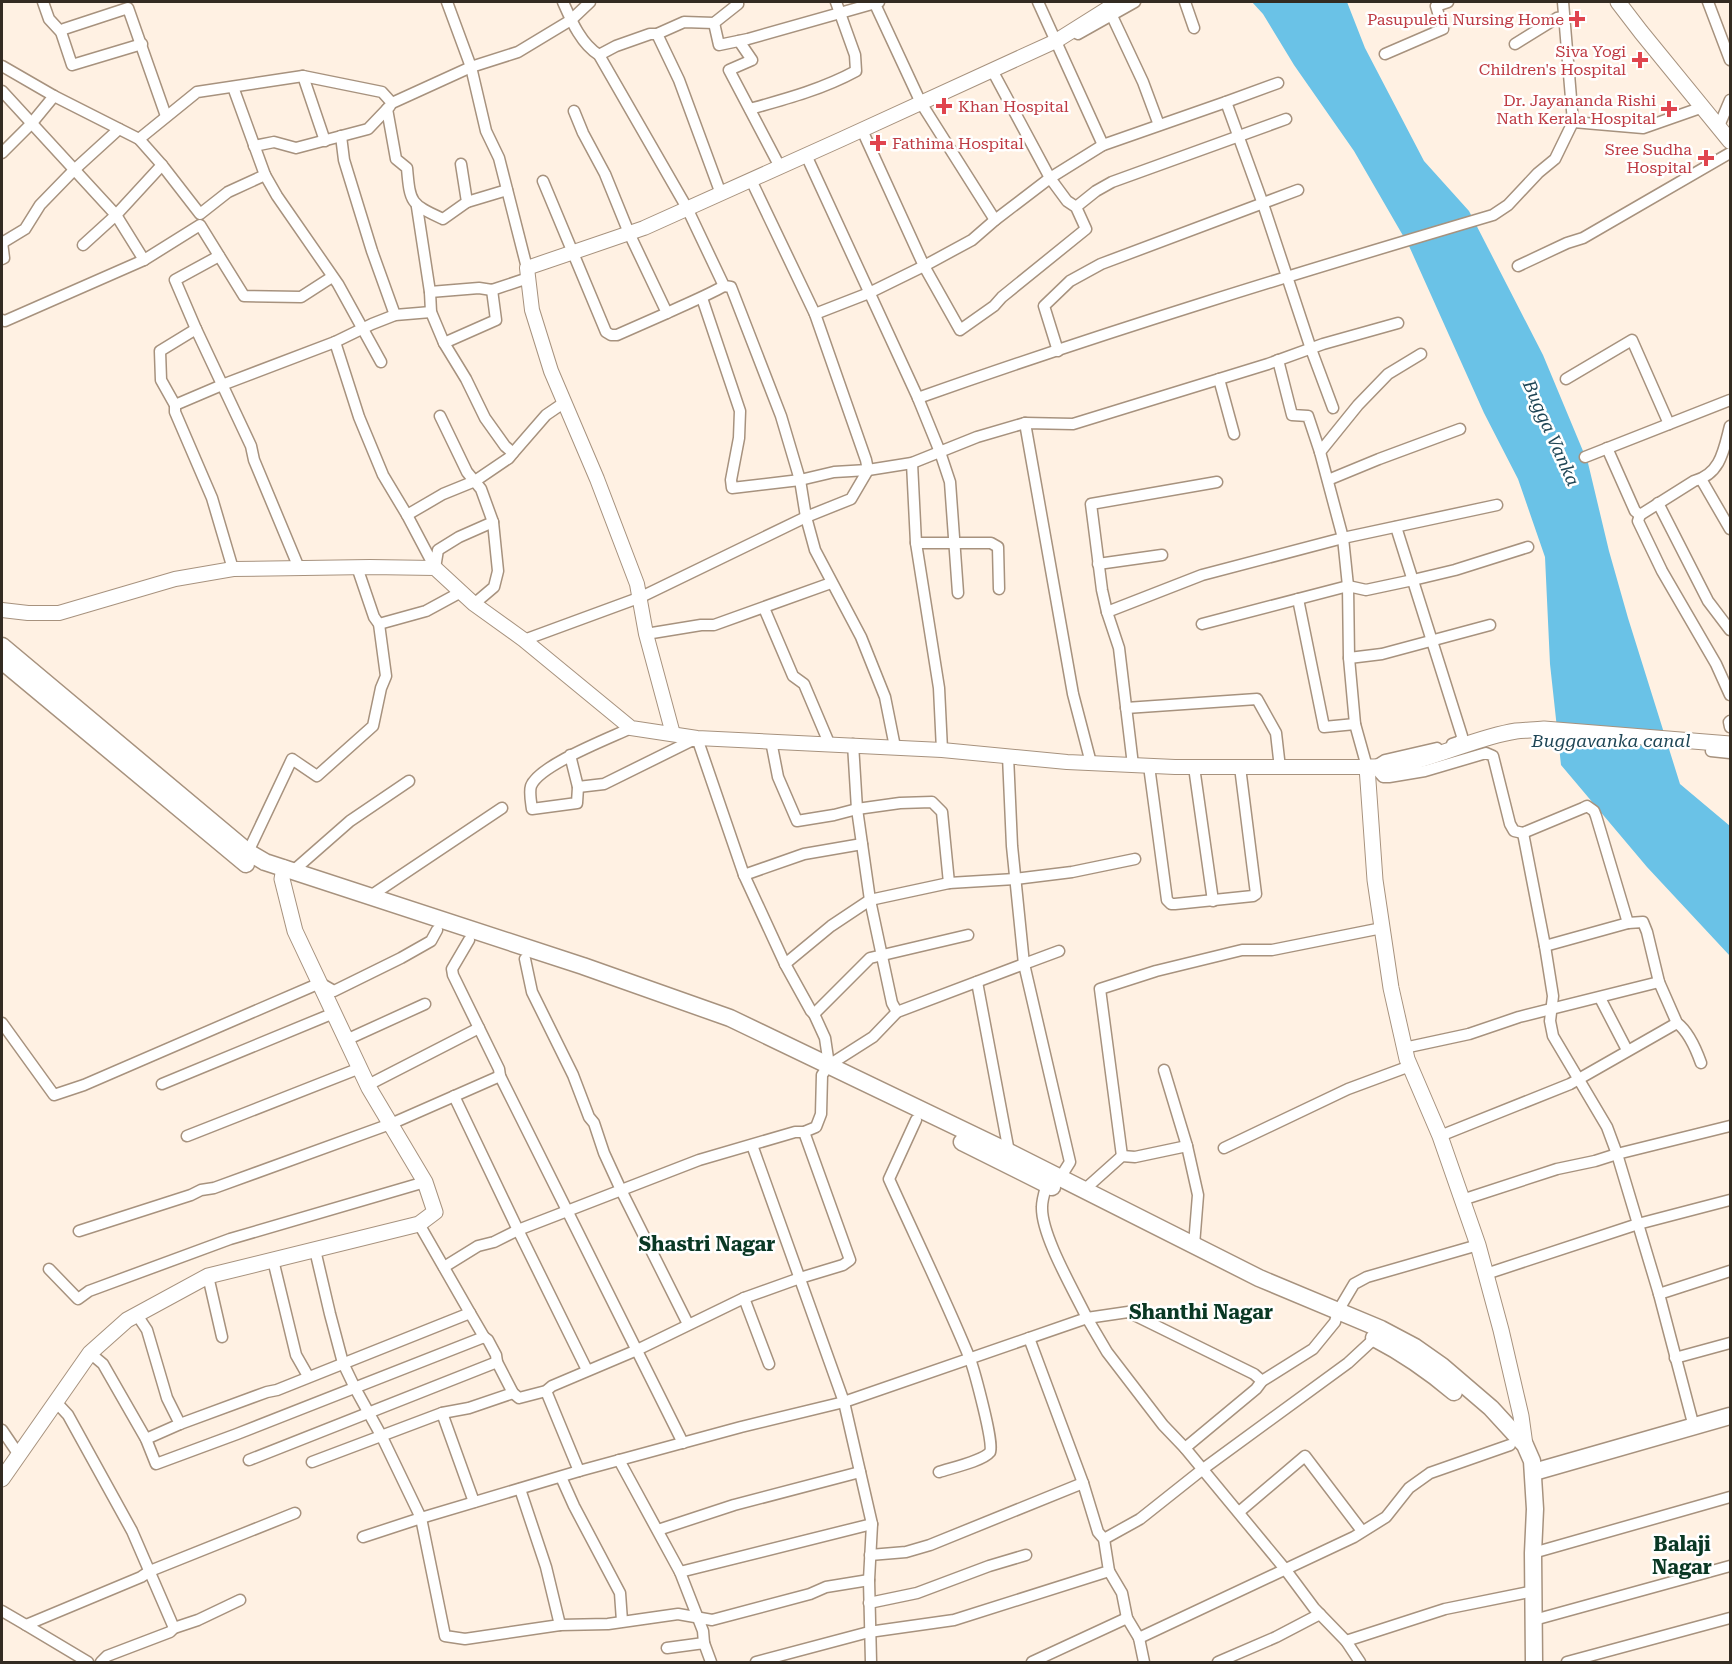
<svg xmlns="http://www.w3.org/2000/svg" width="1732" height="1664" viewBox="0 0 1732 1664" font-family="'Roboto Serif',serif">
  <style>
    .water { fill: #6ac2e7 }
    .lines { fill: none; stroke-linecap: round; stroke-linejoin: round }
    .minor-casing { stroke: #a7927e; stroke-width: 13 }
    .tertiary-casing { stroke: #a7927e; stroke-width: 16 }
    .secondary-casing { stroke: #a7927e; stroke-width: 17 }
    .primary-casing { stroke: #a7927e; stroke-width: 19 }
    .minor { stroke: #fff; stroke-width: 10 }
    .tertiary { stroke: #fff; stroke-width: 14 }
    .secondary { stroke: #fff; stroke-width: 15 }
    .primary { stroke: #fff; stroke-width: 16 }
    .health-dot { fill: #e0444e; stroke: #fff; stroke-width: 2 }
    .labels { text-anchor: middle; stroke-width: 5; stroke-linejoin: round; paint-order: stroke }
    .health-label { font-size: 16px; fill: #be3a42; stroke: #fff; text-anchor: end }
    .water-label { font-size: 18px; font-style: italic; fill: #1f4656; stroke: #fff }
    .quarter-label { font-size: 20px; font-weight: bold; fill: #0a3824; stroke: #fff }
  </style>
  <rect width="100%" height="100%" fill="#fff1e3"/>
  <!-- water -->
  <polygon class="water" points="1252,2 1347,2 1365,48 1424,161 1469,211 1543,355 1588,463 1609,551 1628,618 1680,784 1730,826 1730,956 1647,867 1561,765 1550,664 1545,557 1518,479 1484,413 1409,246 1354,151 1294,65 1263,14"/>
  <g class="lines">
    <defs>
      <g id="minor">
        <polyline points="43,2 49,19 61,32 72,65 142,44"/>
        <polyline points="447,2 471,67 486,131 499,158 527,268"/>
        <path d="M563,2C571,20 581,44 599,55L687,208L724,286L731,287L781,416L800,480L806,517L815,550L861,637L885,697L895,747"/>
        <polyline points="874,2 921,103 995,220"/>
        <polyline points="1038,2 1103,145"/>
        <polyline points="1185,2 1194,28"/>
        <polyline points="1708,2 1730,60"/>
        <polyline points="1112,16 1143,82 1159,125"/>
        <polyline points="714,23 719,45 748,39 879,2"/>
        <polyline points="61,32 64,29 128,8 166,116"/>
        <polyline points="657,34 679,80 721,194"/>
        <polyline points="1078,34 1135,2"/>
        <polyline points="739,41 752,60 729,70 780,167"/>
        <polyline points="1515,44 1557,18 1563,17"/>
        <polyline points="1385,54 1443,29 1436,6 1448,2"/>
        <polyline points="599,55 616,46 650,34 657,34 684,22 714,23 738,4 737,2"/>
        <polyline points="2,66 54,96 139,139 162,165 200,214 228,192 265,175 277,196 338,284 381,362"/>
        <polyline points="303,76 325,141"/>
        <polyline points="233,87 265,175"/>
        <polyline points="2,91 116,215 144,260"/>
        <polyline points="1226,102 1263,204 1311,349 1333,408"/>
        <path d="M387,109L396,159L407,168C410,204 411,204 443,219L467,202L461,164"/>
        <path d="M750,109C786,99 823,89 856,71L855,55L836,2"/>
        <polyline points="1573,122 1643,128 1703,107"/>
        <polyline points="1719,126 1730,100"/>
        <polyline points="862,130 924,266 960,330 994,306 1002,297 1086,229 1076,207 1067,201 1050,178 992,70"/>
        <polyline points="341,136 344,160 372,251 395,315"/>
        <polyline points="139,139 197,92 303,76 382,92 392,103 471,67 518,52 571,20 590,2"/>
        <polyline points="254,146 274,142 296,148 368,129 390,106"/>
        <polyline points="2,153 31,124 54,96"/>
        <polyline points="806,155 918,398 940,452 950,482 958,593"/>
        <polyline points="543,181 606,332 611,335 617,335 667,313 629,233 605,174 583,133 574,111"/>
        <polyline points="467,202 507,190"/>
        <polyline points="417,207 430,292 431,312 444,343 466,379 485,418 505,446 513,453"/>
        <polyline points="1076,207 1096,191 1112,182 1286,119"/>
        <polyline points="2,242 4,258 2,259"/>
        <polyline points="2,243 25,229 40,205 74,170 119,129"/>
        <polyline points="83,245 116,215 162,165"/>
        <polyline points="1518,266 1567,243 1583,238 1730,153"/>
        <polyline points="430,292 479,288 492,290 528,278"/>
        <polyline points="702,298 740,411 739,438 731,480 732,488 800,480 834,472 868,470 912,463 977,437 1025,423 1073,424 1268,364 1323,344 1398,323"/>
        <path d="M667,313C686,304 706,296 724,286"/>
        <polyline points="815,314 869,293 924,266 972,240 995,220 1050,178 1103,145 1226,102 1278,83"/>
        <polyline points="2,320 5,321 144,260 200,225 244,296 301,297 332,277"/>
        <polyline points="196,329 175,280 219,256"/>
        <polyline points="335,342 359,417 383,475 407,515 435,568 438,550 459,537 493,522"/>
        <polyline points="444,343 496,320 492,290"/>
        <polyline points="1058,351 1044,306 1070,281 1101,264 1298,190"/>
        <polyline points="1278,360 1292,415 1308,416 1320,452 1358,405 1388,374 1421,354"/>
        <polyline points="1219,379 1234,434"/>
        <polyline points="1566,379 1632,340 1669,424"/>
        <path d="M918,398C1107,331 1300,272 1493,215L1508,205L1538,173L1555,159L1573,122L1563,2"/>
        <polyline points="175,405 222,385 335,342 372,324 395,315 431,312"/>
        <polyline points="440,416 467,472 481,489 493,522 498,571 494,587 474,604"/>
        <polyline points="1025,423 1073,694 1091,763"/>
        <path d="M1607,448L1635,511L1640,515L1694,481C1721,474 1724,449 1730,426"/>
        <polyline points="1320,452 1343,538 1348,586 1349,658 1355,724 1367,767"/>
        <polyline points="1585,457 1730,400"/>
        <polyline points="912,463 916,543 939,688 942,750"/>
        <polyline points="1701,479 1730,529"/>
        <polyline points="1328,480 1379,459 1460,429"/>
        <polyline points="1658,503 1708,601 1730,630"/>
        <polyline points="407,515 443,494 475,481 509,458 513,453 546,415 565,402"/>
        <polyline points="1640,515 1638,521 1662,571 1716,664 1730,695"/>
        <polyline points="1396,527 1462,736 1462,739 1458,742 1452,744"/>
        <polyline points="916,543 991,543 998,547 999,589"/>
        <polyline points="1098,564 1162,555"/>
        <polyline points="233,569 212,498 175,412 175,405 161,380 160,351 196,329 251,446 254,460 299,568"/>
        <polyline points="1298,599 1324,727 1355,724"/>
        <polyline points="764,608 793,676 804,684 829,743"/>
        <polyline points="1107,612 1202,575 1343,538 1497,505"/>
        <polyline points="379,624 426,611 461,592"/>
        <polyline points="1202,624 1348,586 1366,590 1413,580 1455,570 1528,547"/>
        <polyline points="646,634 701,625 714,625 831,583"/>
        <polyline points="524,640 641,597 806,517 851,499 868,470 866,460 815,314 751,180"/>
        <polyline points="1349,658 1382,654 1490,625"/>
        <polyline points="1126,708 1257,699 1276,733 1280,768"/>
        <polyline points="1730,721 1729,722 1730,727"/>
        <polyline points="771,741 778,777 797,821 834,815 857,809 900,803 932,802 942,812 949,883"/>
        <polyline points="853,744 857,809 870,900 892,1003 897,1012"/>
        <polyline points="1437,748 1385,760 1374,767 1383,777 1389,777 1425,771 1486,753 1493,756 1510,824 1514,831 1523,833 1583,808 1587,806 1594,811 1596,816 1628,923"/>
        <polyline points="1711,751 1730,753"/>
        <path d="M570,755L578,787L577,803L532,809C531,802 529,792 531,786C539,765 610,738 631,728"/>
        <polyline points="1008,756 1012,846 1024,964 1059,951"/>
        <polyline points="1133,765 1119,648 1107,612 1102,590 1091,504 1217,482"/>
        <polyline points="1149,766 1167,900 1171,904 1175,904 1253,896 1256,894 1240,767"/>
        <polyline points="1194,767 1213,901"/>
        <polyline points="578,787 604,784 697,738 744,875 785,964 811,1011 814,1014 825,1038 829,1065 873,1037 897,1012 1024,964 1070,1162 1060,1178"/>
        <polyline points="1523,833 1545,946 1553,996 1550,1021 1553,1036 1607,1127 1617,1154 1659,1294 1694,1427"/>
        <polyline points="248,852 292,759 317,776 373,726 381,688 386,676 379,624 374,617 357,567"/>
        <polyline points="293,871 350,821 409,781"/>
        <polyline points="744,875 804,854 862,844"/>
        <polyline points="369,897 502,808"/>
        <polyline points="469,940 452,969 453,975 499,1069 500,1076 683,1443"/>
        <path d="M1545,946L1628,923L1643,922L1647,932L1659,982L1677,1023C1689,1032 1696,1049 1701,1063"/>
        <polyline points="525,959 532,992 573,1075 589,1117 594,1123 604,1153 621,1190 688,1324"/>
        <polyline points="785,964 831,926 870,900 949,883 1015,879 1072,872 1135,859"/>
        <polyline points="977,982 1009,1152"/>
        <polyline points="1600,998 1627,1050"/>
        <polyline points="814,1014 870,958 968,935"/>
        <polyline points="2,1023 54,1095 84,1085 320,983 334,991 401,958 431,941 437,930"/>
        <polyline points="346,1040 425,1004"/>
        <polyline points="1404,1048 1469,1034 1519,1017 1659,982"/>
        <polyline points="1164,1070 1187,1146 1198,1195 1194,1245"/>
        <polyline points="162,1084 334,1013"/>
        <polyline points="368,1085 479,1028"/>
        <polyline points="454,1096 518,1230 587,1370"/>
        <path d="M916,1120L889,1179C916,1239 945,1298 970,1359C974,1370 995,1446 990,1452C983,1461 951,1468 939,1472"/>
        <polyline points="187,1136 360,1068"/>
        <polyline points="1440,1136 1570,1084 1677,1023"/>
        <polyline points="752,1145 844,1402 872,1524 869,1580 871,1662"/>
        <polyline points="1224,1148 1348,1089 1410,1066"/>
        <polyline points="1122,1156 1100,989 1156,971 1242,950 1272,950 1382,928"/>
        <polyline points="1084,1190 1122,1156 1135,1157 1187,1146"/>
        <polyline points="1462,1200 1557,1169 1595,1161 1617,1154 1730,1126"/>
        <polyline points="79,1231 191,1195 201,1190 214,1188 393,1123 500,1076"/>
        <polyline points="315,1250 330,1314 343,1363 355,1388 382,1437 421,1518 445,1636 465,1639 560,1625 608,1624 678,1614 712,1620 810,1594 826,1587 869,1580"/>
        <polyline points="273,1260 296,1355 308,1376"/>
        <polyline points="444,1267 478,1246 494,1242 518,1230 699,1160 795,1132 804,1132 816,1127 821,1114 822,1075 829,1065"/>
        <polyline points="49,1269 78,1299 89,1291 230,1239 425,1182"/>
        <polyline points="1486,1274 1638,1224 1730,1200"/>
        <polyline points="208,1276 222,1337"/>
        <polyline points="1659,1294 1730,1271"/>
        <polyline points="744,1298 769,1364"/>
        <polyline points="470,1313 484,1337 488,1340 496,1355 497,1362 513,1393 519,1398 546,1391 552,1386 637,1350 744,1298 800,1278 843,1265 850,1260 804,1132"/>
        <polyline points="137,1315 147,1330 167,1398 180,1424"/>
        <polyline points="90,1353 103,1364 146,1439 156,1464 237,1434 484,1337"/>
        <polyline points="1675,1358 1730,1343"/>
        <polyline points="1262,1381 1254,1374 1128,1312 1087,1318 1107,1352 1163,1425 1185,1448 1285,1569 1314,1608 1346,1641 1360,1662"/>
        <polyline points="546,1391 579,1471"/>
        <polyline points="56,1402 68,1415 132,1531 174,1628"/>
        <polyline points="442,1413 474,1502"/>
        <polyline points="2,1430 19,1455"/>
        <polyline points="146,1439 180,1424 267,1392 277,1390 470,1313 419,1224"/>
        <polyline points="1185,1448 1256,1389 1262,1381 1313,1349 1335,1322 1338,1311 1354,1284 1367,1277 1478,1245"/>
        <polyline points="249,1460 497,1362"/>
        <polyline points="619,1460 680,1572 703,1631 704,1643"/>
        <polyline points="312,1462 442,1413 469,1408 513,1393"/>
        <polyline points="561,1477 574,1506 620,1593 622,1621"/>
        <polyline points="520,1489 546,1567 560,1625"/>
        <polyline points="1239,1512 1305,1456 1362,1531"/>
        <polyline points="658,1530 734,1505 860,1472"/>
        <path d="M363,1537L421,1518L579,1471L741,1427L844,1402L1087,1318C1074,1291 1041,1235 1042,1207C1042,1198 1046,1188 1048,1180"/>
        <polyline points="1104,1539 1140,1519 1203,1469 1348,1363 1375,1338"/>
        <polyline points="1533,1553 1730,1497"/>
        <polyline points="870,1555 906,1552 930,1545 1083,1483"/>
        <polyline points="1109,1571 1122,1593 1127,1618 1139,1638 1144,1662"/>
        <polyline points="680,1572 872,1524"/>
        <polyline points="869,1603 917,1593 989,1566 1026,1555"/>
        <polyline points="2,1611 26,1625"/>
        <polyline points="1534,1620 1730,1566"/>
        <polyline points="1139,1638 1354,1537 1386,1517 1409,1488 1430,1473 1510,1445"/>
        <polyline points="1346,1641 1445,1609 1534,1591"/>
        <polyline points="667,1648 704,1643 711,1662"/>
        <polyline points="88,1662 26,1625 141,1577 150,1571 295,1513"/>
        <polyline points="101,1662 107,1656 170,1632 174,1628 198,1620 240,1600"/>
        <polyline points="756,1662 869,1632 954,1620 1109,1571 1104,1539 1098,1532 1083,1483 1029,1338"/>
        <polyline points="1032,1662 1127,1618"/>
        <polyline points="1218,1662 1276,1637 1320,1614"/>
        <polyline points="1567,1662 1730,1618"/>
      </g>
      <g id="tertiary">
        <polyline points="2,610 28,613 59,613 175,579 233,569 370,567 435,568 474,604 524,640 631,728 697,738 942,750 1067,762 1175,767 1367,767"/>
        <polyline points="673,734 646,634 637,584 597,479 551,371 532,310 527,268 644,228 842,139 1056,41 1118,2"/>
      </g>
      <g id="secondary">
        <polyline points="1618,2 1641,32 1730,141"/>
        <path d="M1525,1445L1521,1416L1501,1330L1478,1245L1440,1136L1407,1059L1391,988L1375,880L1367,767C1419,769 1465,739 1516,731C1525,730 1534,730 1544,729L1730,744"/>
        <polyline points="2,1479 90,1353 127,1320 208,1276 419,1224 435,1212 425,1182 369,1088 295,931 282,879 284,868"/>
      </g>
      <g id="primary">
        <polyline points="2,646 248,852 265,862 583,966 730,1018 1009,1152 1259,1278 1381,1329 1415,1347 1442,1366 1491,1408 1525,1445 1532,1461 1535,1509 1533,1553 1534,1662"/>
        <polyline points="2,661 246,864"/>
        <polyline points="962,1142 1052,1187"/>
        <path d="M1374,1338C1403,1353 1429,1371 1454,1392"/>
        <polyline points="1534,1472 1730,1416"/>
      </g>
    </defs>
    <!-- minor casing -->
    <use href="#minor" class="minor-casing"/>
    <!-- tertiary casing -->
    <use href="#tertiary" class="tertiary-casing"/>
    <!-- secondary casing -->
    <use href="#secondary" class="secondary-casing"/>
    <!-- primary casing -->
    <use href="#primary" class="primary-casing"/>
    <!-- minor -->
    <use href="#minor" class="minor"/>
    <!-- tertiary -->
    <use href="#tertiary" class="tertiary"/>
    <!-- secondary -->
    <use href="#secondary" class="secondary"/>
    <!-- primary -->
    <use href="#primary" class="primary"/>
  </g>
  <!-- markers -->
  <g class="health-dot">
    <path d="M1574 10h6v6h6v6h-6v6h-6v-6h-6v-6h6z"/>
    <path d="M1637 51h6v6h6v6h-6v6h-6v-6h-6v-6h6z"/>
    <path d="M941 97h6v6h6v6h-6v6h-6v-6h-6v-6h6z"/>
    <path d="M1666 100h6v6h6v6h-6v6h-6v-6h-6v-6h6z"/>
    <path d="M875 134h6v6h6v6h-6v6h-6v-6h-6v-6h6z"/>
    <path d="M1703 149h6v6h6v6h-6v6h-6v-6h-6v-6h6z"/>
  </g>
  <g class="labels">
    <!-- health labels -->
    <g class="health-label">
      <text x="1564" y="25">Pasupuleti Nursing Home</text>
      <text x="1626" y="57">Siva Yogi<tspan x="1626" dy="18">Children's Hospital</tspan></text>
      <text x="1656" y="106">Dr. Jayananda Rishi<tspan x="1656" dy="18">Nath Kerala Hospital</tspan></text>
      <text x="958" y="112" text-anchor="start">Khan Hospital</text>
      <text x="892" y="149" text-anchor="start">Fathima Hospital</text>
      <text x="1692" y="155">Sree Sudha<tspan x="1692" dy="18">Hospital</tspan></text>
    </g>
    <!-- water labels -->
    <g class="water-label">
      <text transform="translate(1551 433) rotate(66)" y="6">Bugga Vanka</text>
      <text x="1611" y="747">Buggavanka canal</text>
    </g>
    <!-- quarter labels -->
    <g class="quarter-label">
      <text x="707" y="1251">Shastri Nagar</text>
      <text x="1201" y="1319">Shanthi Nagar</text>
      <text x="1682" y="1551">Balaji<tspan x="1682" dy="23">Nagar</tspan></text>
    </g>
  </g>
  <!-- border -->
  <rect width="1732" height="1664" fill="none" stroke="#332b22" stroke-width="6"/>
</svg>
